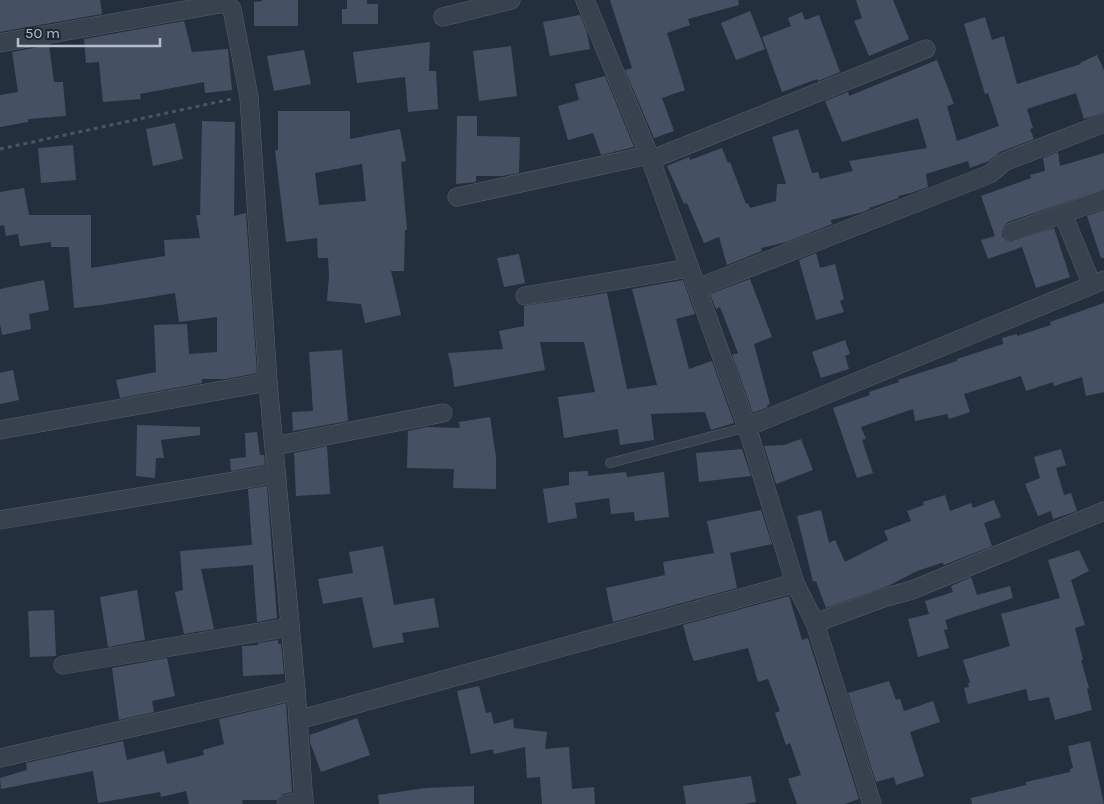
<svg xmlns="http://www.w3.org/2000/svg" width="1104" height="804" viewBox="0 0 1104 804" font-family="Karla,sans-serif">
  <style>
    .building { fill: #455162; fill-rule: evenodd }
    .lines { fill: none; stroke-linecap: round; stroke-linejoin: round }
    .lane-casing { stroke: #565f6c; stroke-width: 10 }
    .street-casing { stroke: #565f6c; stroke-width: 19 }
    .path { stroke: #44595c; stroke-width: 3; stroke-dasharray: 4 4; stroke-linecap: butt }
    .lane { stroke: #38414e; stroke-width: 9 }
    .street { stroke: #38414e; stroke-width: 18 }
  </style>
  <rect width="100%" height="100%" fill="#242f3e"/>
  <!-- building -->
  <g class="building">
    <polygon points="0,0 100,0 102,14 0,32"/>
    <polygon points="262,0 298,0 298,26 254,26 254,2 262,1"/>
    <polygon points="347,0 367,0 367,4 378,4 378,24 342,24 342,9 347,9"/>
    <polygon points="610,0 738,0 739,5 688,19 690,25 667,33 685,90 662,98 674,131 654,138 625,70 632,68"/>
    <polygon points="856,0 893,0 909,39 869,56 854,21 862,18"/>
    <polygon points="750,11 765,49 736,60 721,23"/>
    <polygon points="802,12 805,20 819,15 840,72 818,81 817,79 782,92 762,37 791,26 788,18"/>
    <polygon points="580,15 587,32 590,49 550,56 543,22"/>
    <polygon points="985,17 992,40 1004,36 1017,84 1081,64 1080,63 1097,55 1104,70 1104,113 1084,119 1076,93 1027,109 1033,128 1030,129 1034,139 1000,152 989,161 970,168 968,161 926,174 928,187 911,193 898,196 899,198 869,208 870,209 863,212 831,220 832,224 787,242 761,248 762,251 727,265 719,237 704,243 687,203 684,204 667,166 689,157 690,160 722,148 728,163 730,162 746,204 748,203 750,208 776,201 777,184 786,184 772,137 798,129 812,173 818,172 820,179 853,171 849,161 927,148 918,118 842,142 825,101 848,92 849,96 937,60 954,104 947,106 957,141 999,126 988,93 985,94 964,24"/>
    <polygon points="184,21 192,52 228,49 232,90 205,93 204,82 140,94 141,99 103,102 99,62 86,63 84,39"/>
    <polygon points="430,42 429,71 436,71 438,109 408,112 405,77 357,83 353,52"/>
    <polygon points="49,45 54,82 63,82 66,116 28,119 28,122 0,127 0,95 18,92 12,52"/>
    <polygon points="511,46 517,96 479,101 473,51"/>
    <polygon points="304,50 311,84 274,91 267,56"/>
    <polygon points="605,76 634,147 601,155 593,133 568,140 558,106 579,100 575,84"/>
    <path d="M278,111H350V139L400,129L406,161L401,162L407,230H405L404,271H391L401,315L365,323L361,304L327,301L329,276L328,258H318L317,238L286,242L275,150H278ZM362,164L366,201L319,205L315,173Z"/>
    <polygon points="457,116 477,116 477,136 520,137 519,173 502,176 476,176 476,182 456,184"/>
    <polygon points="202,121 235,122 234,216 246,213 257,373 226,379 202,379 202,383 120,398 116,380 156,372 154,325 187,324 189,354 217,352 217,317 179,322 175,293 101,305 74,308 69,247 51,247 51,242 20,246 18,234 6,236 4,225 0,226 0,192 24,188 29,215 91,215 91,268 165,256 164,240 200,238 196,215 200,215"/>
    <polygon points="175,123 183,159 153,166 146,129"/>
    <polygon points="73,145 76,180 41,183 38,148"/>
    <polygon points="1058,152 1060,166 1104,153 1104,189 1008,222 1004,226 1002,231 1002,236 1006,240 1011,242 1054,228 1070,277 1036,288 1022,247 988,259 981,240 995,236 981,196 1031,178 1030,175 1045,171 1043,158"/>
    <polygon points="1104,210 1104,258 1101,258 1087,216"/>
    <polygon points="816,253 820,268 835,264 844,299 840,301 844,312 816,320 799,260"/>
    <polygon points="519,254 525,283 504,287 497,258"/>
    <polygon points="750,279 772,337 754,344 770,404 767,405 768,407 753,413 732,355 738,353 720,307 716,309 710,294"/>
    <polygon points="44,280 49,310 29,314 31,329 2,335 0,324 0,289"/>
    <polygon points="683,280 695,314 676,319 689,369 712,361 734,423 711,430 705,412 651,414 654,440 620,445 618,429 564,438 558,397 595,392 584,342 540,342 545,370 454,387 452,369 448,353 503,349 499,331 524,326 524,306 607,293 627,389 657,385 632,289"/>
    <polygon points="1104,303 1104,392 1086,396 1082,377 1054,386 1053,382 1026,391 1021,376 964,394 970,412 949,419 947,414 915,421 913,409 861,427 866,439 862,440 873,473 857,478 833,408 870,395 869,392 899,382 898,380 957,361 957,359 1003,344 1002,338 1017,334 1017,336 1051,325 1050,322"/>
    <polygon points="845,340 850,354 845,356 849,369 821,378 812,352"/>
    <polygon points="342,350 348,421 293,431 292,412 313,411 309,352"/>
    <polygon points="13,370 19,400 0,404 0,373"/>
    <polygon points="490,417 496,457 496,489 453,488 454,469 407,468 408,431 427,427 460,428 459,422"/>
    <polygon points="137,425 200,427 200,435 161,440 164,458 156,458 155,478 136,476"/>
    <polygon points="257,432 260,455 264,455 265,465 231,471 230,459 246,457 245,433"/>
    <polygon points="801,439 813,470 776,484 764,446 784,445"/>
    <polygon points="327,446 330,494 296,496 294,453"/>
    <polygon points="742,449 751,476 699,482 696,453"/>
    <polygon points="1061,449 1066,465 1056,468 1064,495 1071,493 1077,511 1053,519 1051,511 1038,516 1025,484 1040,478 1034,457"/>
    <polygon points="588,471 588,476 626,472 627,477 664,472 669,517 635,521 634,512 611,514 609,498 575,503 577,518 548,523 543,489 569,485 569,472"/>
    <polygon points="267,486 277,618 257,622 253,565 201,569 214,629 184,634 175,592 183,590 180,551 252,545 248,489"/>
    <polygon points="945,495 950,511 971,503 973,508 994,500 1001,517 984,523 992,546 944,565 943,563 941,563 917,571 890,585 826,608 816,581 813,582 797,516 821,510 829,543 835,540 845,562 888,540 884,531 911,521 907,511 924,505 923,502"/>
    <polygon points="761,510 772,544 730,553 737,588 613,622 606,588 665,575 663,562 714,553 707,521"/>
    <polygon points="383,546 394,605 434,598 439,627 402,633 404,642 373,648 362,597 323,604 318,579 353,573 349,552"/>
    <polygon points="1079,550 1089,571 1071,580 1085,625 1075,628 1083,660 1081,660 1089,688 1087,689 1092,710 1055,720 1049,697 1029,701 1026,689 968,704 964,688 969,687 968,683 970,683 963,660 1010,646 1001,614 1060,598 1048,560"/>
    <polygon points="971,577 977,595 1010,586 1013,598 945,620 948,629 944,630 949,648 918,657 908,619 929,614 925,601 953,592 951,586"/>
    <polygon points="137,590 145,640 108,647 100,597"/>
    <polygon points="789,596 802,640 808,638 859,799 845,804 797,804 788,779 801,775 790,743 786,745 775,713 780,711 768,679 758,682 748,648 694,661 690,651 683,625"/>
    <polygon points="54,610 56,656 30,657 28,611"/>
    <polygon points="278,640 278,644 281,644 284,674 243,676 242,646 258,645 258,643"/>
    <polygon points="167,658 175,696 152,701 154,712 119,720 112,668"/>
    <polygon points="889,681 896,700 900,699 904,711 933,701 940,722 910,732 924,776 896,785 894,777 876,782 848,693"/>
    <polygon points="479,686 486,713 491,712 494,724 513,719 514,728 547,732 545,749 569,747 572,789 594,787 595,804 542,804 540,777 527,778 525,747 494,754 493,749 471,754 457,691"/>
    <polygon points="286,703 292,792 283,794 277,800 242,800 243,804 189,804 186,791 161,797 160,792 98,803 93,771 1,789 0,778 27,770 26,763 123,741 127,760 164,751 167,764 204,755 203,750 224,744 219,719"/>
    <polygon points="357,718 370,755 321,772 310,742 310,735"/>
    <polygon points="1090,741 1104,804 972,804 971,798 1026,785 1026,782 1070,772 1070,769 1073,768 1068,746"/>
    <polygon points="751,776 756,802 744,804 686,804 683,786"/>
    <polygon points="474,786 474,804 379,804 378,795 425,788"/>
  </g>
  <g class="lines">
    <defs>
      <polyline id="lane" points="610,463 747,427"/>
      <g id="street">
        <polyline points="585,0 649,155 747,427 795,583 815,623 872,804"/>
        <polyline points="443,17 511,0"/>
        <polyline points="0,43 225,3 232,9 249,97 268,382 296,690 304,804"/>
        <polyline points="650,160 926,49"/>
        <polyline points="457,197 649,155"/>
        <polyline points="1063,214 1092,285"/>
        <polyline points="1012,232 1104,199"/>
        <polyline points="697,288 990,174 1004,162 1104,123"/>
        <polyline points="525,296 689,268"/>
        <polyline points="747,427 1104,280"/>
        <polyline points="0,430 268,382"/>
        <polyline points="274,446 443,413"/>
        <polyline points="0,520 276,474"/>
        <polyline points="815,623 883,598 912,590 1104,511"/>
        <polyline points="63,665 290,627"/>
        <polyline points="298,720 795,583"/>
        <polyline points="0,758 296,690"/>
        <polyline points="286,804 304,800"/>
      </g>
    </defs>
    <!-- lane casing -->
    <use href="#lane" class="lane-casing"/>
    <!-- street casing -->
    <use href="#street" class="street-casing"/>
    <!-- path -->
    <polyline class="path" points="0,149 232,99"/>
    <!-- lane -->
    <use href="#lane" class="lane"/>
    <!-- street -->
    <use href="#street" class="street"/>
  </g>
  <!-- scale -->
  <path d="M18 38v8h142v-8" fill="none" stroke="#b4bcc9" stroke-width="2.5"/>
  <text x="25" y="38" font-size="15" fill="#b4bcc9" stroke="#1d2633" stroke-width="4" paint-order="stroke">50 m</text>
</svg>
